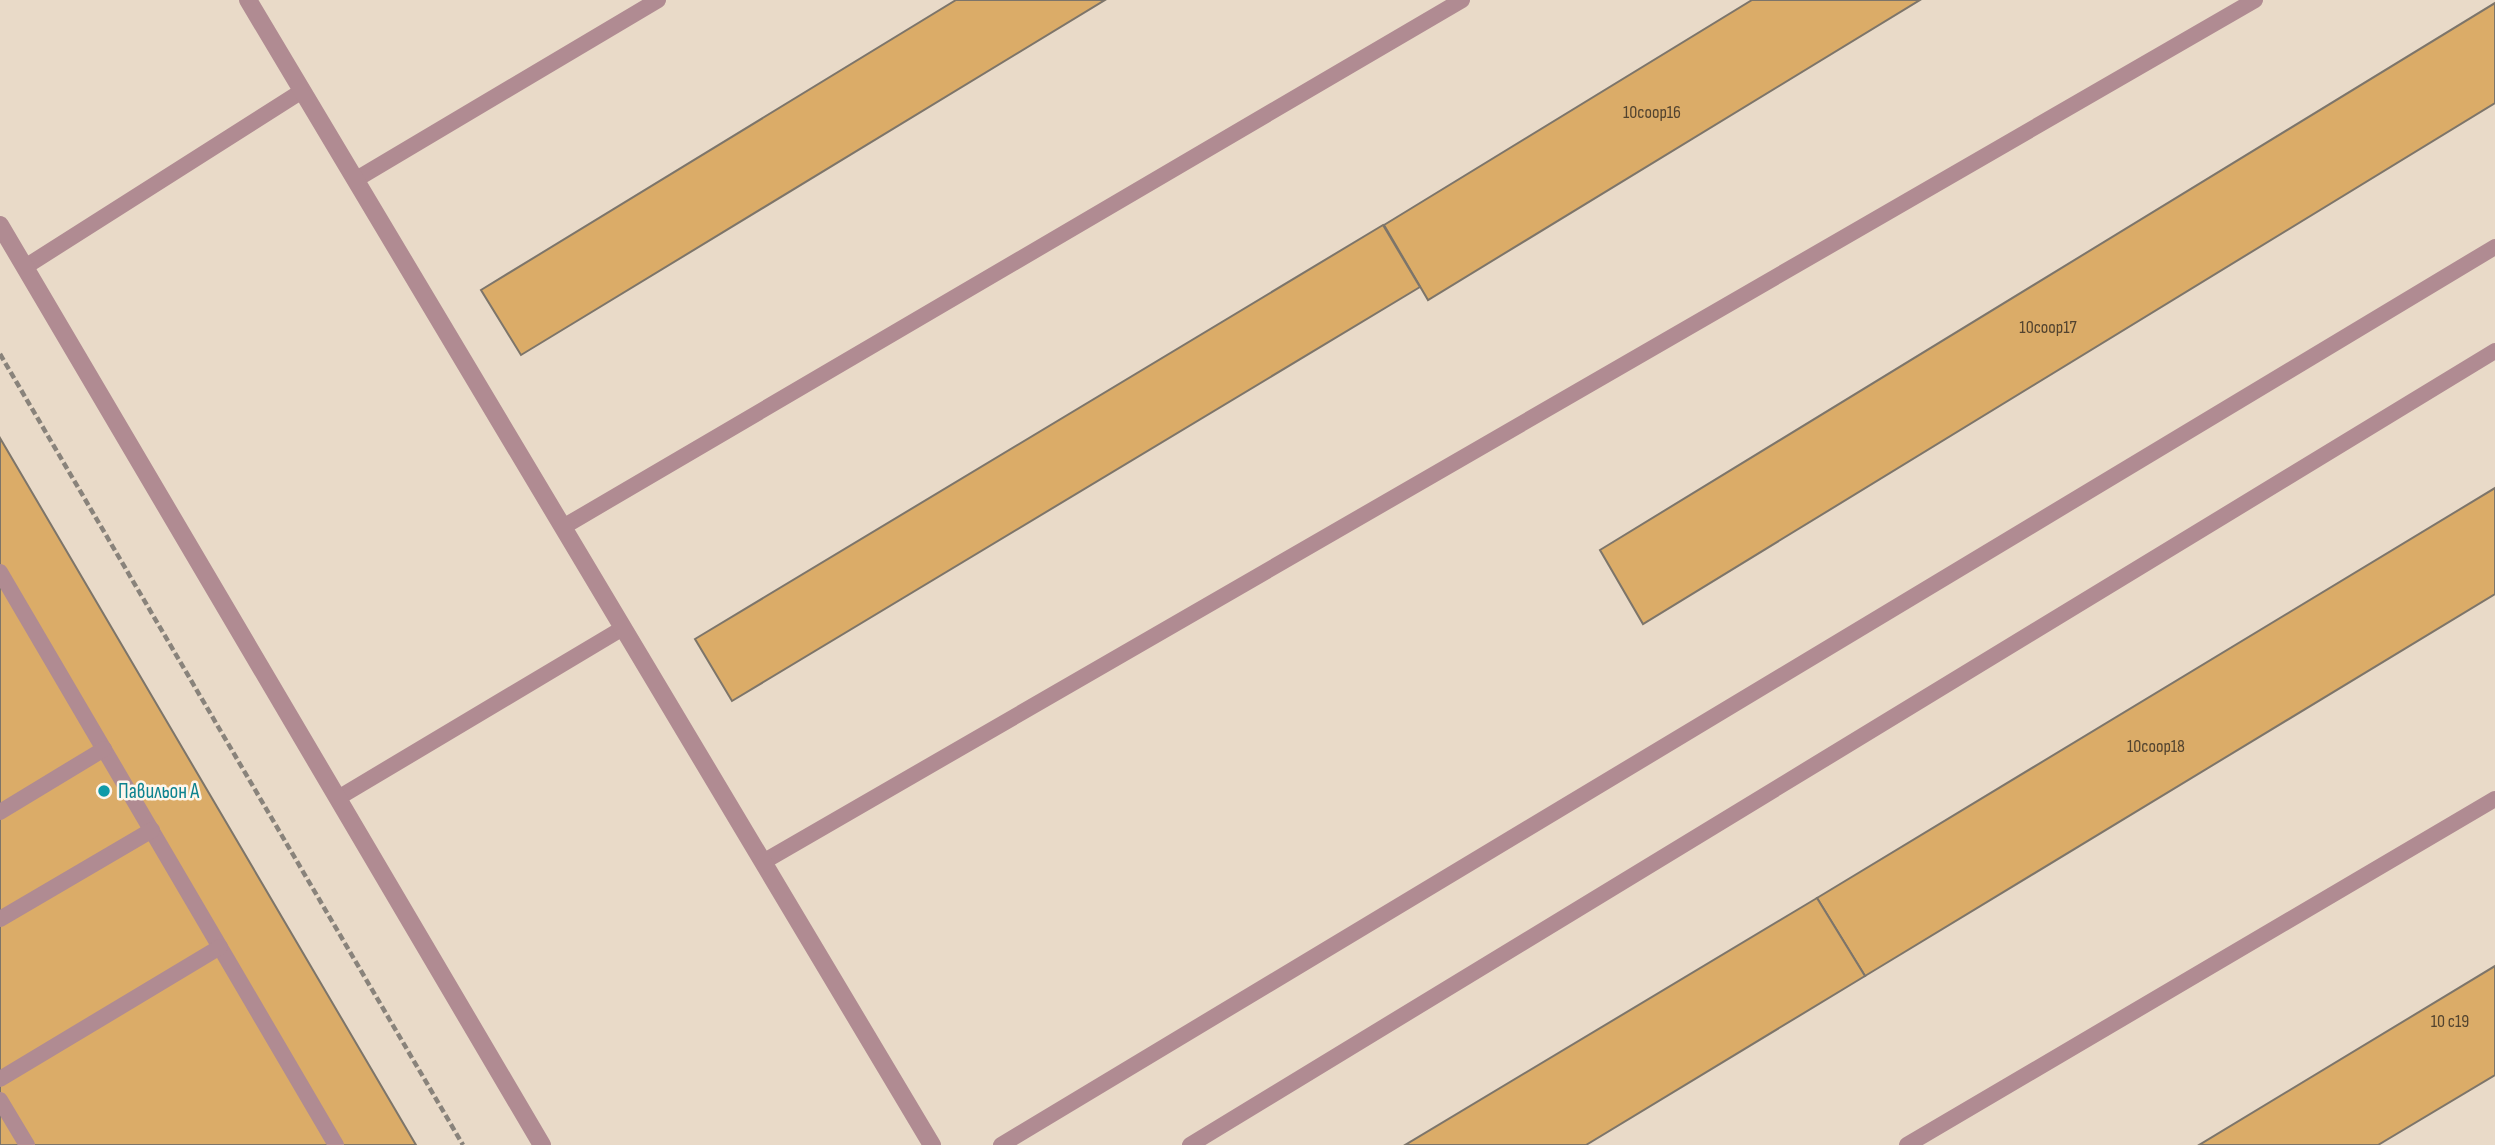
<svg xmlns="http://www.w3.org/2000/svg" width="2495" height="1145" viewBox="0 0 2495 1145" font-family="'Sofia Sans Condensed',sans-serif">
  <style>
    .built { fill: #e9dac8 }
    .building { fill: #dbac68; stroke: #7d756a; stroke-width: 2 }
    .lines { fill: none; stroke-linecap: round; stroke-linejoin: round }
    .path { stroke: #89837b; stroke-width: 4.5; stroke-dasharray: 7 3.5; stroke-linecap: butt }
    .lane { stroke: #b08b92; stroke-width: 16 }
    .street { stroke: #b08b92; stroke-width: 18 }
    .culture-dot { fill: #0f9aa8; stroke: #fef6ec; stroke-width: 2.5 }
    .labels { text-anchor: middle; stroke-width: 5; stroke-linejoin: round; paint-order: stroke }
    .number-label { font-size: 18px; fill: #52432f }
    .culture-label { font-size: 21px; fill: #0d838f; stroke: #fef6ec; text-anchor: start }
  </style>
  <rect width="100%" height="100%" fill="#f2e8dc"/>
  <!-- built -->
  <rect class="built" x="0" y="0" width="2495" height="1145"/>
  <!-- building -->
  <g class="building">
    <polygon points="956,0 1105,0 521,355 481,290"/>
    <polygon points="1752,0 1920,0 1428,300 1384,225"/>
    <polygon points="2495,3 2495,103 1643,624 1600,550"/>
    <polygon points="1383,225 1420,287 732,701 695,639"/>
    <polygon points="0,438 416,1145 0,1145"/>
    <polygon points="2495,488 2495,594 1865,976 1817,898"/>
    <polygon points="1817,898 1865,976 1586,1145 1405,1145"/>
    <polygon points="2495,966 2495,1075 2378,1145 2199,1145"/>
  </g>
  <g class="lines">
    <!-- path -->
    <polyline class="path" points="0,354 463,1145"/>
    <!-- lane -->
    <g class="lane">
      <polyline points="355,180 658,0"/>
      <polyline points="25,267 302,91"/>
      <polyline points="563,527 1462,0"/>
      <polyline points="0,572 336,1145"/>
      <polyline points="338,798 623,628"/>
      <polyline points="0,812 104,749"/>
      <polyline points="763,862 2255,0"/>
      <polyline points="0,919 152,830"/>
      <polyline points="0,1079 220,947"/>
      <polyline points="0,1100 27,1145"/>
      <polyline points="1001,1145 2495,247"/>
      <polyline points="1190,1145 2495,351"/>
      <polyline points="1907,1145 2495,799"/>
    </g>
    <!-- street -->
    <g class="street">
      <polyline points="248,0 932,1145"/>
      <polyline points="0,225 542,1145"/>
    </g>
  </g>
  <!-- markers -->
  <circle class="culture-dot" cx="104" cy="791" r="7"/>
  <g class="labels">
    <!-- number labels -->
    <g class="number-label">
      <text x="1652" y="118">10соор16</text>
      <text x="2048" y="333">10соор17</text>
      <text x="2156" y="752">10соор18</text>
      <text x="2450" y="1027">10 с19</text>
    </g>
    <!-- culture labels -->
    <g class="culture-label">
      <text x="118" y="798">Павильон А</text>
    </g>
  </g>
</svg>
